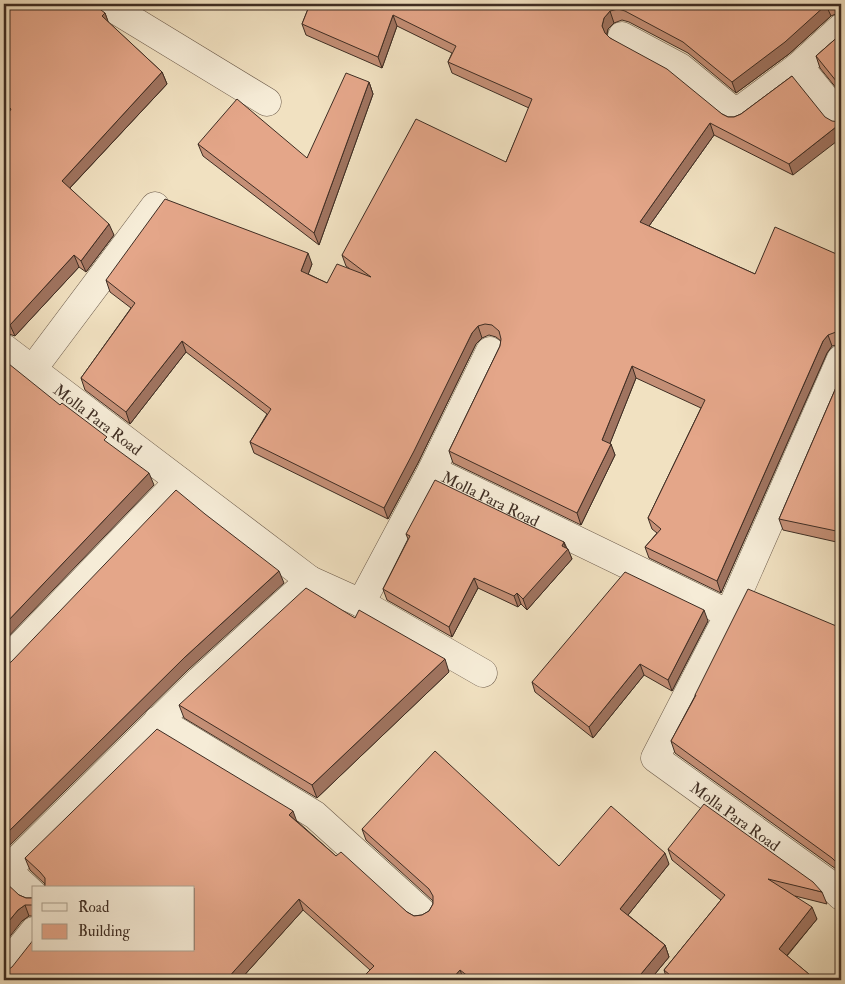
<svg xmlns="http://www.w3.org/2000/svg" width="845" height="984" viewBox="0 0 845 984" font-family="'IM FELL Double Pica',serif">
  <style>
    .lines { fill: none; stroke-linecap: round; stroke-linejoin: round }
    .street-casing { stroke: #6b5a4a; stroke-width: 29 }
    .street { stroke: #f6ecd7; stroke-width: 28 }
    .wall { fill: #c48f76; stroke: #3e2d23 }
    .shaded-wall { fill: #a07460; stroke: #3e2d23 }
    .building { fill: #e4a689; stroke: #3e2d23 }
    .labels { text-anchor: middle; stroke-width: 4.5; stroke-linejoin: round; paint-order: stroke }
    .street-label { font-size: 16px; fill: #3e2d23; stroke: #f6ecd7 }
  </style>
  <rect width="100%" height="100%" fill="#f1e1c1"/>
  <filter id="stains"><feTurbulence type="fractalNoise" baseFrequency=".004" numOctaves="4"/><feColorMatrix values="0 0 0 0 .2 0 0 0 0 .09 0 0 0 0 .02 0 0 0 .5 -.17"/></filter>
  <radialGradient id="worn" r=".72"><stop offset=".6" stop-color="#630" stop-opacity="0"/><stop offset="1" stop-color="#630" stop-opacity=".3"/></radialGradient>
  <g class="lines">
    <defs>
      <g id="street">
        <polyline points="106,4 267,102"/>
        <polyline points="841,28 799,66 841,118"/>
        <polyline points="622,36 680,67 736,113 799,66"/>
        <path id="s1" d="M4,348L310,580L361,603L432,470L729,614L655,758L827,882L841,896"/>
        <polyline points="32,370 155,206"/>
        <polyline points="432,470 490,351"/>
        <polyline points="361,603 483,673"/>
        <polyline points="729,614 841,359"/>
        <polyline points="4,663 179,481"/>
        <polyline points="158,720 315,815 422,912"/>
        <polyline points="34,895 7,870 200,680 310,580"/>
        <polyline points="4,968 34,931"/>
      </g>
    </defs>
    <!-- street casing -->
    <use href="#street" class="street-casing"/>
    <!-- street -->
    <use href="#street" class="street"/>
  </g>
  <!-- wall -->
  <g class="wall">
    <polygon points="4,4 105,13 108,22 162,72 167,84 70,188 114,235 86,272 79,267 15,336 6,333 4,333 4,121 8,114 4,110"/>
    <polygon points="310,4 841,4 841,13 838,13 831,16 789,54 736,93 688,53 629,22 622,20 614,23 608,29 607,35 610,38 722,114 728,117 734,117 741,114 792,76 793,175 714,135 649,226 755,274 841,256 841,344 832,346 827,353 721,593 649,558 645,547 657,533 652,529 648,518 701,408 636,378 610,443 615,455 581,525 453,463 449,451 500,346 501,341 496,337 489,335 482,338 476,344 418,463 388,519 254,453 250,442 267,414 186,352 130,424 85,390 81,378 131,308 110,292 106,280 312,264 308,274 327,283 350,269 346,266 342,255 506,162 529,108 452,73 448,62 452,53 397,26 382,68 306,35 302,24"/>
    <polygon points="841,34 841,94 820,68 816,56"/>
    <polygon points="369,82 373,94 319,245 203,156 198,144 307,158"/>
    <polygon points="841,376 841,543 783,530 779,519"/>
    <polygon points="406,534 564,542 572,559 527,610 521,604 518,607 478,588 452,637 387,600 383,589 408,539"/>
    <polygon points="355,618 449,672 317,798 184,718 179,705"/>
    <polygon points="708,621 672,691 644,675 593,738 535,692 532,682"/>
    <polygon points="841,628 841,874 836,869 675,753 671,741 695,696 695,695"/>
    <polygon points="297,821 336,856 407,912 414,916 422,915 429,911 433,904 433,901 366,840 362,829 559,866 669,864 628,915 665,945 669,957 650,980 360,980 370,970 303,910 240,980 4,980 194,950 45,886 45,884 30,870 25,858"/>
    <polygon points="668,849 822,892 827,904 795,896 817,919 787,956 816,980 667,980 664,970 721,900 672,860"/>
    <polygon points="19,895 26,898 34,898 34,916 29,916 22,921"/>
  </g>
  <!-- shaded-wall -->
  <g class="shaded-wall">
    <polygon points="826,5 831,16 789,54 736,93 732,82"/>
    <polygon points="610,11 614,23 608,29 606,37 602,26 604,18"/>
    <polygon points="105,13 109,24 102,16"/>
    <polygon points="393,15 397,26 382,68 378,57"/>
    <polygon points="162,72 167,84 66,192 62,181"/>
    <polygon points="369,82 373,94 319,245 314,233"/>
    <polygon points="710,123 714,135 644,233 640,222"/>
    <polygon points="841,123 841,138 793,175 789,164"/>
    <polygon points="109,224 114,235 86,272 81,261"/>
    <polygon points="308,253 312,264 305,283 301,271"/>
    <polygon points="74,255 79,267 15,336 10,325"/>
    <polygon points="478,326 482,338 476,344 418,463 388,519 384,508 472,333"/>
    <polygon points="828,335 832,346 827,353 721,593 717,581 823,341"/>
    <polygon points="182,341 186,352 130,424 126,412"/>
    <polygon points="632,366 636,378 607,451 602,440"/>
    <polygon points="611,444 615,455 581,525 577,513"/>
    <polygon points="149,473 154,485 4,641 4,625"/>
    <polygon points="564,542 566,550 568,549 572,559 527,610 523,599 562,546"/>
    <polygon points="279,571 284,583 189,669 4,851 4,836 185,657"/>
    <polygon points="474,578 478,588 452,637 449,627"/>
    <polygon points="517,593 521,604 518,607 514,596"/>
    <polygon points="704,610 708,621 672,691 668,680"/>
    <polygon points="445,659 449,672 317,798 312,785"/>
    <polygon points="640,664 644,675 593,738 589,727"/>
    <polygon points="293,811 297,822 289,815"/>
    <polygon points="665,853 669,864 624,920 620,909"/>
    <polygon points="299,899 303,910 240,980 226,980"/>
    <polygon points="25,905 29,916 22,921 4,944 4,927 18,910"/>
    <polygon points="812,907 817,919 783,960 779,949"/>
    <polygon points="665,945 669,957 650,980 636,980"/>
    <polygon points="460,970 464,980 451,980"/>
  </g>
  <!-- building -->
  <g class="building">
    <polygon points="4,4 93,4 105,13 102,16 162,72 62,181 109,224 81,261 74,255 10,325 4,322 4,121 11,109 4,103"/>
    <polygon points="310,4 829,4 826,5 785,42 732,82 683,42 625,11 618,9 610,11 604,18 602,26 605,33 610,38 667,69 722,114 728,117 734,117 741,114 792,76 825,117 832,121 840,122 841,121 841,123 789,164 710,123 640,222 755,274 775,227 841,256 841,333 836,332 828,335 823,341 717,581 645,547 661,529 648,518 705,400 632,366 602,440 611,444 577,513 449,451 500,346 501,339 499,331 492,325 485,324 478,326 472,333 414,451 384,508 250,442 271,409 182,341 126,412 81,378 135,303 106,280 165,199 308,253 301,271 327,283 337,264 371,277 342,255 416,119 506,162 532,99 448,62 456,46 393,15 378,57 302,24"/>
    <polygon points="841,34 841,87 816,56"/>
    <polygon points="346,73 369,82 314,233 198,144 237,99 307,158"/>
    <polygon points="4,360 60,405 62,403 107,437 104,440 149,473 4,625"/>
    <polygon points="841,376 841,532 779,519"/>
    <polygon points="435,480 564,542 562,546 568,549 523,599 517,593 514,596 474,578 449,627 383,589 410,536 406,534"/>
    <polygon points="176,490 205,514 279,571 185,657 4,836 4,666 11,662"/>
    <polygon points="625,572 704,610 668,680 640,664 589,727 532,682"/>
    <polygon points="306,588 355,618 359,610 445,659 312,785 179,705"/>
    <polygon points="748,589 841,628 841,867 832,858 671,741 696,695 695,695"/>
    <polygon points="157,729 293,811 289,815 336,856 341,852 407,912 414,916 422,915 429,911 433,904 433,896 429,889 362,829 435,751 559,866 611,806 665,853 620,909 665,945 636,980 473,980 460,970 451,980 360,980 374,966 299,899 226,980 4,980 4,971 6,971 12,967 34,939 34,950 194,950 194,888 44,888 45,886 45,878 40,872 25,858"/>
    <polygon points="704,804 813,882 822,892 768,879 812,907 779,949 816,980 676,980 664,970 725,895 668,849"/>
    <polygon points="4,881 19,895 26,898 34,898 34,905 25,905 18,910 4,927"/>
  </g>
  <g class="labels">
    <!-- street labels -->
    <g class="street-label">
      <text dy="6" stroke="none"><textPath href="#s1" startOffset="118">Molla Para Road</textPath></text>
      <text dy="6" stroke="none"><textPath href="#s1" startOffset="656">Molla Para Road</textPath></text>
      <text dy="6" stroke="none"><textPath href="#s1" startOffset="1182">Molla Para Road</textPath></text>
    </g>
  </g>
  <!-- margin -->
  <rect width="845" height="984" fill="none" stroke="#f1e1c1" stroke-width="20"/>
  <rect x="5" y="5" width="835" height="974" fill="none" stroke="#3e2d23" stroke-width="2.5"/>
  <rect x="10" y="10" width="825" height="964" fill="none" stroke="#3e2d23"/>
  <!-- legend -->
  <rect x="32" y="886" width="162" height="65" fill="#f6ecd7" stroke="#aca08f"/>
  <rect x="42" y="903" width="25" height="8" fill="#f6ecd7" stroke="#aca08f"/>
  <text x="78" y="912" font-size="15" fill="#3e2d23">Road</text>
  <rect x="42" y="924" width="25" height="15" fill="#e4a689" stroke="#aca08f"/>
  <text x="78" y="936" font-size="15" fill="#3e2d23">Building</text>
  <rect width="100%" height="100%" filter="url(#stains)"/>
  <rect width="100%" height="100%" fill="url(#worn)"/>
</svg>
